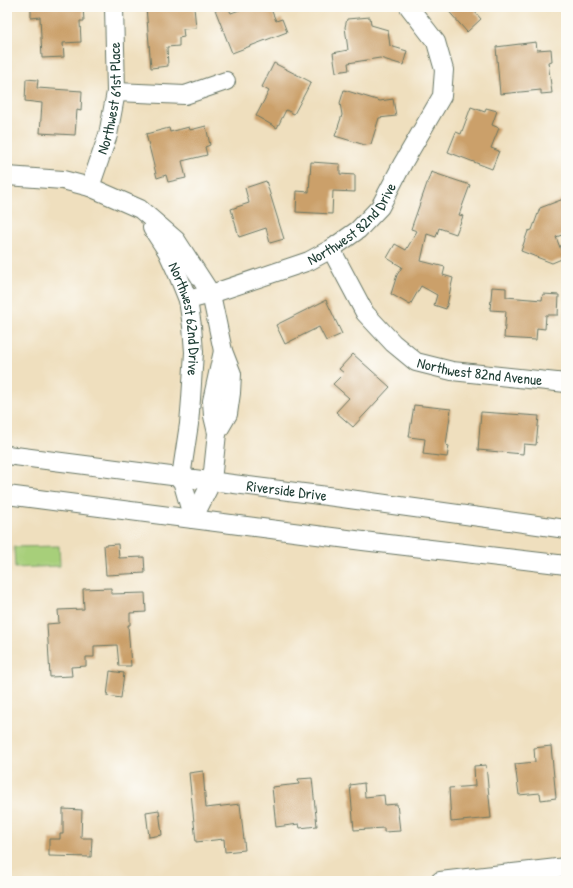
<svg xmlns="http://www.w3.org/2000/svg" width="573" height="888" viewBox="0 0 573 888" font-family="'Patrick Hand',sans-serif">
  <style>
    .green { fill: #a7cf7a; stroke: #638657 }
    .building { fill: #cba06b }
    .lines { fill: none; stroke-linecap: round; stroke-linejoin: round }
    .minor-casing { stroke: #687664; stroke-width: 20 }
    .minor { stroke: #fff; stroke-width: 18 }
    .labels { text-anchor: middle; stroke-width: 4; stroke-linejoin: round; paint-order: stroke }
    .street-label { font-size: 15px; fill: #1f3d34; stroke: #fdfcf7 }
  </style>
  <rect width="100%" height="100%" fill="#fdfcf7"/>
  <filter id="ink" filterUnits="userSpaceOnUse"><feTurbulence type="fractalNoise" baseFrequency=".025" numOctaves="2"/><feDisplacementMap in="SourceGraphic" scale="8" xChannelSelector="R" yChannelSelector="G"/><feConvolveMatrix kernelMatrix="1 2 1 2 8 2 1 2 1" color-interpolation-filters="sRGB"/></filter>
  <filter id="wash" filterUnits="userSpaceOnUse"><feTurbulence type="fractalNoise" baseFrequency=".012" numOctaves="4" result="noise"/><feDisplacementMap in="SourceGraphic" scale="16" xChannelSelector="R" yChannelSelector="G"/><feGaussianBlur stdDeviation="0.9" result="paint"/><feColorMatrix in="noise" values="0 0 0 0 0 0 0 0 0 0 0 0 0 0 0 0 0 1.4 0 .05"/><feComposite in="paint" operator="in"/></filter>
  <g filter="url(#wash)">
    <rect width="100%" height="100%" fill="#efdfbe"/>
    <!-- green -->
    <polygon class="green" points="59,546 60,566 15,568 14,547"/>
    <g id="blocks">
      <!-- building -->
      <g class="building">
        <polygon points="31,7 83,7 84,21 80,21 81,42 63,43 64,57 42,58 40,17 31,18"/>
        <polygon points="146,7 164,7 164,8 194,7 196,28 183,29 184,37 179,38 179,46 167,47 168,66 151,68"/>
        <polygon points="214,7 228,7 231,13 248,7 270,7 276,21 282,19 287,32 232,53"/>
        <polygon points="445,7 480,7 475,12 481,19 467,32"/>
        <polygon points="370,17 371,25 388,30 390,46 407,51 403,65 380,58 348,63 349,70 336,72 333,53 348,50 345,27 347,19"/>
        <polygon points="536,42 537,50 551,49 552,61 548,62 552,93 541,94 541,90 500,94 496,47"/>
        <polygon points="274,63 311,82 294,114 286,110 277,128 256,116 269,91 262,87"/>
        <polygon points="26,79 38,80 37,88 82,91 81,111 77,110 75,135 40,133 42,103 25,101"/>
        <polygon points="344,90 380,101 393,99 396,116 379,118 371,144 365,145 335,136 342,115 340,103"/>
        <polygon points="471,107 485,112 486,108 497,111 492,125 499,128 491,148 499,151 492,169 448,152 456,132 461,134"/>
        <polygon points="206,126 210,145 205,147 207,155 182,161 186,178 168,182 166,175 157,178 146,134 169,128 170,132 189,127 190,130"/>
        <polygon points="311,162 340,164 340,174 355,175 355,192 333,191 332,214 296,212 297,191 309,192"/>
        <polygon points="431,172 470,185 459,215 463,216 456,234 439,228 436,237 427,234 421,261 445,267 443,275 453,278 446,309 434,305 437,295 421,286 410,305 391,294 397,275 402,267 387,258 395,244 406,250 417,231 411,229"/>
        <polygon points="266,181 284,239 270,243 266,228 239,237 231,209 249,203 245,188"/>
        <polygon points="566,198 566,223 562,235 556,237 564,258 552,263 521,251 528,231 532,230 540,208"/>
        <polygon points="492,287 506,288 506,297 542,300 543,294 559,295 558,315 546,315 545,329 537,328 536,340 504,338 506,311 490,310"/>
        <polygon points="326,300 342,334 326,341 319,327 285,344 276,325"/>
        <polygon points="353,354 390,387 353,427 336,412 349,398 333,384 344,373 339,369"/>
        <polygon points="414,405 451,409 446,445 449,446 447,457 423,454 425,439 409,437"/>
        <polygon points="481,412 539,416 536,445 524,444 523,454 478,450"/>
        <polygon points="118,544 119,558 144,557 145,573 106,575 104,545"/>
        <polygon points="111,588 111,594 145,593 146,612 130,613 130,625 128,625 131,666 119,666 117,645 94,646 94,657 86,657 86,666 71,667 72,676 50,677 47,624 59,623 58,610 84,609 83,589"/>
        <polygon points="110,671 124,673 121,698 107,696"/>
        <polygon points="551,746 556,798 541,800 540,793 519,795 515,764 535,762 534,748"/>
        <polygon points="486,765 491,818 451,822 449,788 475,786 474,766"/>
        <polygon points="203,771 206,808 240,804 245,850 225,852 224,839 196,842 189,773"/>
        <polygon points="312,778 317,826 300,828 299,824 276,827 272,787 299,784 298,779"/>
        <polygon points="364,783 365,797 384,795 385,805 397,804 400,831 384,832 384,828 354,830 350,785"/>
        <polygon points="63,809 82,810 81,838 92,838 91,857 49,856 49,839 60,839 60,834 63,834"/>
        <polygon points="159,810 162,835 149,837 146,812"/>
      </g>
    </g>
  </g>
  <g filter="url(#ink)">
    <use href="#blocks" fill-opacity="0" stroke="#687664" stroke-width="1"/>
    <g class="lines">
      <defs>
        <g id="minor">
          <polyline points="116,92 185,95 226,81"/>
          <polyline points="7,176 63,180 90,187 140,209 176,240 211,294 223,351 232,374 231,393 228,414 217,433"/>
          <path id="s1" d="M90,187L108,135L116,92L114,7"/>
          <path id="s2" d="M152,228L167,251L178,275L188,300L192,326L194,352L191,399L189,424L181,477L193,519"/>
          <path id="s3" d="M331,249L365,313L393,343L416,362L452,371L566,383"/>
          <path id="s4" d="M188,300L211,294L309,261L331,249L358,230L380,207L403,163L442,96L444,70L436,42L409,7"/>
          <path id="s5" d="M7,455L335,497L566,529"/>
          <polyline points="7,495 363,541 566,565"/>
          <polyline points="193,519 212,481 217,433 213,416 212,401 223,351"/>
          <polyline points="440,881 566,867"/>
        </g>
      </defs>
      <!-- minor casing -->
      <use href="#minor" class="minor-casing"/>
      <!-- minor -->
      <use href="#minor" class="minor"/>
    </g>
  </g>
  <g class="labels">
    <!-- street labels -->
    <g class="street-label">
      <text dy="5" stroke="none"><textPath href="#s1" startOffset="92">Northwest 61st Place</textPath></text>
      <text dy="5" stroke="none"><textPath href="#s4" startOffset="185">Northwest 82nd Drive</textPath></text>
      <text dy="5" stroke="none"><textPath href="#s2" startOffset="99">Northwest 62nd Drive</textPath></text>
      <text dy="5" stroke="none"><textPath href="#s3" startOffset="208">Northwest 82nd Avenue</textPath></text>
      <text dy="5" stroke="none"><textPath href="#s5" startOffset="282">Riverside Drive</textPath></text>
    </g>
  </g>
  <!-- margin -->
  <rect width="573" height="888" fill="none" stroke="#fdfcf7" stroke-width="24"/>
</svg>
